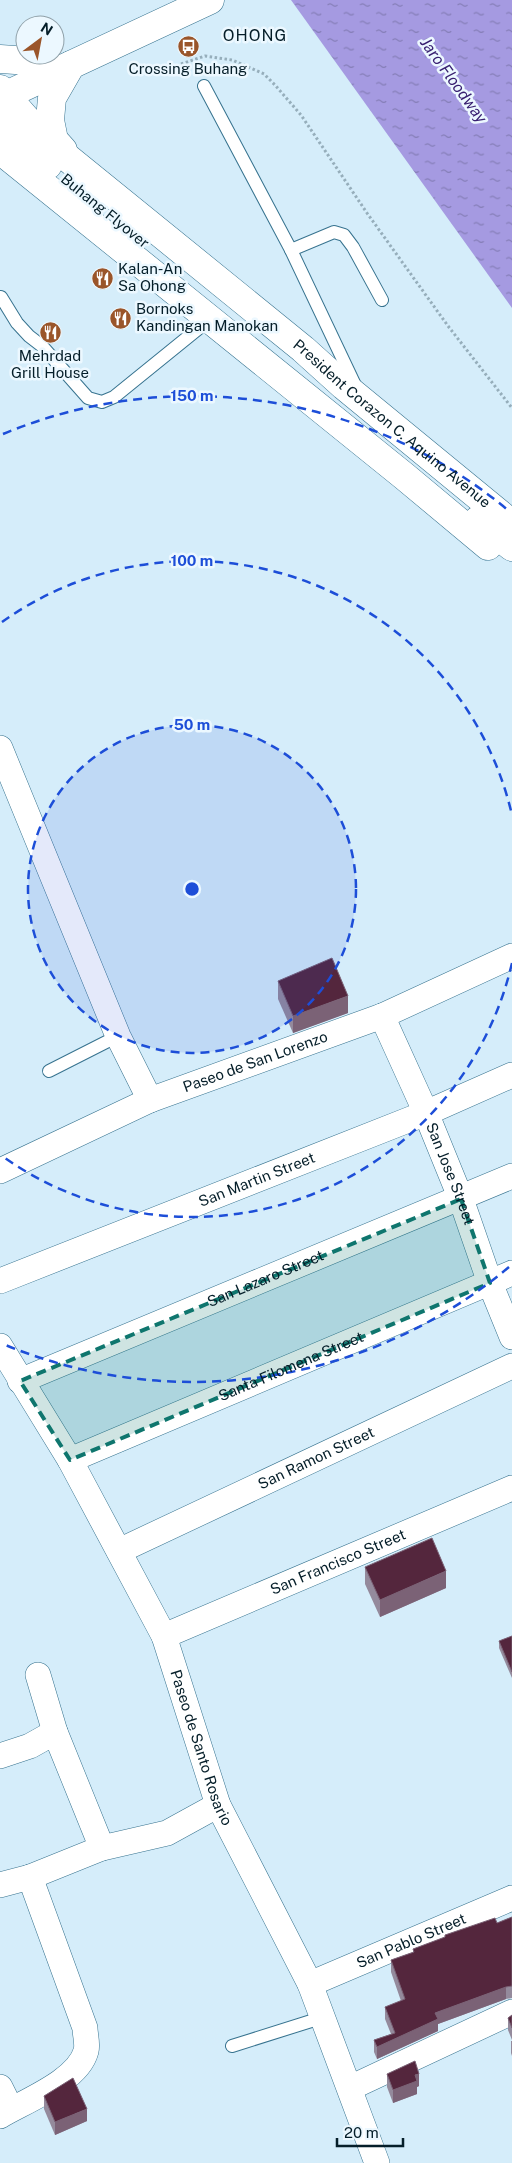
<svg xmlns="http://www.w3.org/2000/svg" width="512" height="2163" viewBox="0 0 512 2163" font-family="'Public Sans',sans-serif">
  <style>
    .water { fill: url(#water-ripples) }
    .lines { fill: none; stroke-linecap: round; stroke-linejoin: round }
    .lane-casing { stroke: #37738f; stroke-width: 14 }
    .street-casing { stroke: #37738f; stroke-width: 26 }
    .primary-casing { stroke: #37738f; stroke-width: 29 }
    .path { stroke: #96aebb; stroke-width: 3; stroke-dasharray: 2.5 2.5; stroke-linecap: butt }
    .lane { stroke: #fff; stroke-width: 12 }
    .street { stroke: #fff; stroke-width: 25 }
    .primary { stroke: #fff; stroke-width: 28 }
    .wall { fill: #948a9c }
    .shaded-wall { fill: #7b6276 }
    .building { fill: #54263d; stroke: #7b6276 }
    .marked { fill: #0f766e; fill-opacity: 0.2; stroke: #0f766e; stroke-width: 4; stroke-dasharray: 10 6; stroke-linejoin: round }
    .ring { fill: none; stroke: #1d4ed8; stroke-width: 2.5; stroke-dasharray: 9 6 }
    .labels { text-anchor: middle; stroke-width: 5; stroke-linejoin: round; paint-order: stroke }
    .poi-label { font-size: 15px; fill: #051e29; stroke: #ecf8ff }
    .street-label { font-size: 15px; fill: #051e29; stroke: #ecf8ff }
    .neighbourhood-label { font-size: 16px; letter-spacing: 1px; fill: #051e29; stroke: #ecf8ff }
    .water-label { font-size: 16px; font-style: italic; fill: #382071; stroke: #ecf8ff }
    .centre { fill: #1d4ed8; stroke: #ecf8ff; stroke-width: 2.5 }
    .ring-label { font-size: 15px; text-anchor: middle; font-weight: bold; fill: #1d4ed8; stroke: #ecf8ff; stroke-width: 5; stroke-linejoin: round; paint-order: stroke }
  </style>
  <defs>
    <pattern id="water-ripples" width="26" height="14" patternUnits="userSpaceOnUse" patternTransform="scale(1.25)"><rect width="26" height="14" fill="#a59ae1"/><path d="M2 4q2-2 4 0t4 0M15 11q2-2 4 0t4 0" fill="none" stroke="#847db6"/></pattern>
  </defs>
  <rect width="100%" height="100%" fill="#d5edfa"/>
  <!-- water -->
  <polygon class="water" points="291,0 512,0 512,308"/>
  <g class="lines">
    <defs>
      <g id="lane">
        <polyline points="204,86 291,250"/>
        <polyline points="1,297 17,323 29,336 42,346 88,398 102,402 114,397 209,320"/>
        <polyline points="355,385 291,250 334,232 344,235 353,247 382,300"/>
        <polyline points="49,1071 118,1036"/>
        <polyline points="232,2046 324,2017"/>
      </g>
      <g id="street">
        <polyline points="0,748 118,1036 150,1100"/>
        <path id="s1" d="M382,1016L426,1113L461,1199L490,1283L512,1337"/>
        <path id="s2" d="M0,1171L150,1100L382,1016L512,956"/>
        <path id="s3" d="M0,1281L426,1113L512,1075"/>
        <path id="s4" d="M0,1346L70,1460L164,1636L218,1805L310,1984L377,2163"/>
        <path id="s5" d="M20,1381L512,1176"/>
        <path id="s6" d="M70,1460L512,1273"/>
        <path id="s7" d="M119,1551L512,1366"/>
        <path id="s8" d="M164,1636L512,1488"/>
        <polyline points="38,1675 55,1732"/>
        <polyline points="0,1756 30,1746 55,1732 102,1848"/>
        <polyline points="0,1885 30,1877 102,1848 167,1833 218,1805"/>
        <path id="s9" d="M310,1984L512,1898"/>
        <polyline points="0,2087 11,2109"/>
        <polyline points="350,2088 512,2012"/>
        <path d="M0,2116C25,2101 78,2081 86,2051C88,2044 85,2035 85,2028L30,1877"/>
      </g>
      <g id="primary">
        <polyline points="0,59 30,61 57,71"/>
        <path id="s10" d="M0,89L43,138L303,349L344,386L512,524"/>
        <polyline points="0,98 210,0"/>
        <polyline points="0,123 48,165"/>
        <polyline points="0,150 404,476 488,546"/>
        <polyline points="63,150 54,140 50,120 52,98 71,65"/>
        <polyline points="478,520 512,547"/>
      </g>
    </defs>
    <!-- lane casing -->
    <use href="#lane" class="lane-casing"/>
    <!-- street casing -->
    <use href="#street" class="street-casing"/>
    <!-- primary casing -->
    <use href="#primary" class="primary-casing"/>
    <!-- path -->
    <polyline class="path" points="181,64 205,56 232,60 264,74 275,85 301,115 367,213 448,326 512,408"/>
    <!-- lane -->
    <use href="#lane" class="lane"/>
    <!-- street -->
    <use href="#street" class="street"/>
    <!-- primary -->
    <use href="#primary" class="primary"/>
  </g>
  <!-- wall -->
  <g class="wall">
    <polygon points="278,981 348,1013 293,1033 278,999"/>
    <polygon points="365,1567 446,1588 380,1617 365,1584"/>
    <polygon points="512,1636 512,1678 499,1648 499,1641"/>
    <polygon points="512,1917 512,1998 506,1999 438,2024 438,2031 377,2059 374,2052 374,2040 391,2034 385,2019 385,2007 401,2001 391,1972 391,1960 413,1952 413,1949 445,1937 445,1935 497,1923"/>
    <polygon points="512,2015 512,2040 508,2030 508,2018"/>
    <polygon points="511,2041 512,2041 512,2056 511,2053"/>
    <polygon points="387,2074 419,2086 417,2087 417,2094 393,2103 387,2087"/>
    <polygon points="44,2096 87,2121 55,2135 44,2109"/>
  </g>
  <!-- shaded-wall -->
  <g class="shaded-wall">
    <polygon points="348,996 348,1013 293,1033 293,1016"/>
    <polygon points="446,1571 446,1588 380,1617 380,1600"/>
    <polygon points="506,1987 506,1999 438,2024 438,2031 377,2059 377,2047 435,2013"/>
    <polygon points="419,2074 419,2086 417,2087 417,2094 393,2103 393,2090 415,2075"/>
    <polygon points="87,2109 87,2121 55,2135 55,2122"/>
  </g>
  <!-- building -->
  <g class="building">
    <polygon points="332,958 348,996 293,1016 278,981"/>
    <polygon points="432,1538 446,1571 380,1600 365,1567"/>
    <polygon points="512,1636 512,1672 499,1641"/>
    <polygon points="512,1917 512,1986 506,1987 435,2013 438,2019 377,2047 374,2040 395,2033 385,2007 405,1999 391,1960 414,1952 413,1949 445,1937 445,1935 495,1918 497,1923"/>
    <polygon points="512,2015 512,2028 508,2018"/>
    <polygon points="415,2061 419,2074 415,2075 417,2081 393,2090 387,2074"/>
    <polygon points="73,2078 87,2109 55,2122 44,2096"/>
  </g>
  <!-- marked area -->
  <path class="marked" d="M461,1199L490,1283L70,1460L20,1381Z"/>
  <!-- distance rings -->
  <circle cx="192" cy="889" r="164" fill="#1d4ed8" fill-opacity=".12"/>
  <g class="ring">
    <circle cx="192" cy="889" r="164"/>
    <path d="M512 963A328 328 0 0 1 2 1156M2 622A328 328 0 0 1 512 815"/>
    <path d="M509 1267A493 493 0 0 1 3 1344M3 434A493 493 0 0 1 509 511"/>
  </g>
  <!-- icons -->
  <defs>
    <symbol id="bus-disc" viewBox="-11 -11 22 22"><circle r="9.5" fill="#9a552a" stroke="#ecf8ff"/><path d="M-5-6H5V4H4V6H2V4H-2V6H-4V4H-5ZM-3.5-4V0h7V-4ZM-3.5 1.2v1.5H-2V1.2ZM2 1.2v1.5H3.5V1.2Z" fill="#fff"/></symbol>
    <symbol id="restaurant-disc" viewBox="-11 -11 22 22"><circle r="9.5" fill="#9a552a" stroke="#ecf8ff"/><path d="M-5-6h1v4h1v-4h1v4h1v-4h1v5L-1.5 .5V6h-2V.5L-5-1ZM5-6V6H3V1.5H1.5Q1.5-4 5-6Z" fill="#fff"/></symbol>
  </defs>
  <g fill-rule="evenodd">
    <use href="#bus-disc" x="176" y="34" width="25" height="25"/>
    <use href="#restaurant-disc" x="90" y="266" width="25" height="25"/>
    <use href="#restaurant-disc" x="108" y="306" width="25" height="25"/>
    <use href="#restaurant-disc" x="38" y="320" width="25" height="25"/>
  </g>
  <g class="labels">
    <!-- poi labels -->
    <g class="poi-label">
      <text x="188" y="74">Crossing Buhang</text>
      <text x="118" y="274" text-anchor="start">Kalan-An<tspan x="118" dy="17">Sa Ohong</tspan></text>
      <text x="136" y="314" text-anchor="start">Bornoks<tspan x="136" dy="17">Kandingan Manokan</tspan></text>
      <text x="50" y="361">Mehrdad<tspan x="50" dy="17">Grill House</tspan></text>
    </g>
    <!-- street labels -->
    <g class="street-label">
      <text transform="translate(105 211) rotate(39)" y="5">Buhang Flyover</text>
      <text dy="5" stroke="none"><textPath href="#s10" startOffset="516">President Corazon C. Aquino Avenue</textPath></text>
      <text dy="5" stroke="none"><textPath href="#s2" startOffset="278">Paseo de San Lorenzo</textPath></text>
      <text dy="5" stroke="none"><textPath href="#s1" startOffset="172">San Jose Street</textPath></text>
      <text dy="5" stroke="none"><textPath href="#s3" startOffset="276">San Martin Street</textPath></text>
      <text dy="5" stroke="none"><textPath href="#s5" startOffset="266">San Lazaro Street</textPath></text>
      <text dy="5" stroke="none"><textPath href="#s6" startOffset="240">Santa Filomena Street</textPath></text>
      <text dy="5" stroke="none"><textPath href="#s7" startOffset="218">San Ramon Street</textPath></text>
      <text dy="5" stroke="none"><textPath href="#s8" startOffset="189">San Francisco Street</textPath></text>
      <text dy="5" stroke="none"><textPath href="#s4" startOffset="451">Paseo de Santo Rosario</textPath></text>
      <text dy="5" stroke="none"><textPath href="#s9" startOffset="110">San Pablo Street</textPath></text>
    </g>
    <!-- neighbourhood labels -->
    <g class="neighbourhood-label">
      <text x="255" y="41">OHONG</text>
    </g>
    <!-- water labels -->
    <g class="water-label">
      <text transform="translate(454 80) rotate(54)" y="6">Jaro Floodway</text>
    </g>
  </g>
  <circle cx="192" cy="889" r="8" class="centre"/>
  <g class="ring-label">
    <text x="192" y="401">150 m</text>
    <text x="192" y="566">100 m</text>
    <text x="192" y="730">50 m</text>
  </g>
  <!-- north arrow -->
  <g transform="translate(40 40) rotate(32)"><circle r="24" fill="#ecf8ff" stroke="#90a1a9"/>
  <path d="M0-4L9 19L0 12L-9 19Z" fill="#9a552a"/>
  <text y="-8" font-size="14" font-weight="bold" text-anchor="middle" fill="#051e29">N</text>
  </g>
  <!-- scale -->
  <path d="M337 2138v8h66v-8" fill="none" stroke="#051e29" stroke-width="2.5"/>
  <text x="344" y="2138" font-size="15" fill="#051e29" stroke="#ecf8ff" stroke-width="4" paint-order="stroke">20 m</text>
</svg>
